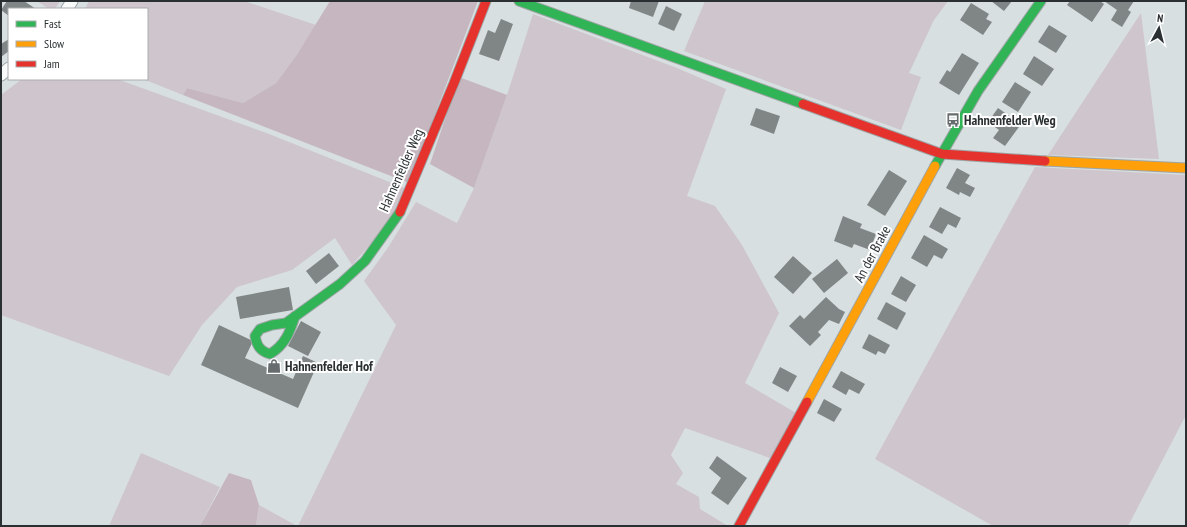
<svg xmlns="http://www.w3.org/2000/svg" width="1187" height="527" viewBox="0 0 1187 527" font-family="'PT Sans Narrow',sans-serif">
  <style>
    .green { fill: #cfc5cc }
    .forest { fill: #c6b6c0 }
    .building { fill: #808686 }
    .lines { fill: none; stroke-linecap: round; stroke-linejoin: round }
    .street-casing { stroke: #9ea5a6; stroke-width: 13 }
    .fast-casing { stroke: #9ea5a6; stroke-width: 11 }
    .slow-casing { stroke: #9ea5a6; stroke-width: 11 }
    .jam-casing { stroke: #9ea5a6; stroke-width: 11 }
    .street { stroke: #f9fafa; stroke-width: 11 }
    .fast { stroke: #30b455; stroke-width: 9 }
    .slow { stroke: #ff9f0a; stroke-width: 9 }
    .jam { stroke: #e5322d; stroke-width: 9 }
    .labels { text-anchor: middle; stroke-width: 4; stroke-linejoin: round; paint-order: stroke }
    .poi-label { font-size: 14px; font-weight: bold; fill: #2a3031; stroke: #fff; text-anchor: start }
    .street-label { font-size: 14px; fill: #2a3031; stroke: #fff }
  </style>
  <rect width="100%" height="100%" fill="#d7dfe0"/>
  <!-- green -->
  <g class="green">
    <polygon points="37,1 60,1 55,9 49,9"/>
    <polygon points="89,1 244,1 316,25 298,53 276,83 243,103 187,88 183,95 143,79 147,79 147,9 85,9"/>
    <polygon points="705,1 948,1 934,20 909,73 921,77 901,130 684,51"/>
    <polygon points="1141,13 1159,159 1048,155"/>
    <polygon points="533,14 677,68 726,89 687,196 715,206 742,245 779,313 745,383 796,413 773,459 685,428 671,455 683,473 676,484 699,497 700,509 728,526 298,526 396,325 364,281 389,246 416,202 457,223 474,188 507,95"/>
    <polygon points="22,79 117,79 269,134 407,189 384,229 352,265 335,238 292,270 237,287 202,325 169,376 1,315 1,95"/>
    <polygon points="1035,167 1186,175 1186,415 1128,526 993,526 875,459"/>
    <polygon points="141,453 220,487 200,526 109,526"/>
    <polygon points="259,505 297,526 256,526"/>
  </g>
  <!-- forest -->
  <g class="forest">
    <polygon points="330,1 478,1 409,183 183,95 187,88 243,103 276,83 298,53"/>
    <polygon points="459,77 507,95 474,188 430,164"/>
    <polygon points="229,473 251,480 259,505 256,526 200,526"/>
  </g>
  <!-- building -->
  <g class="building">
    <polygon points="7,1 24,1 36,9 9,9 9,16 1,10"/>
    <polygon points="631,1 659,1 653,17 629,8"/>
    <polygon points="991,1 1012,1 1004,11"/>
    <polygon points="1070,1 1100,1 1104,4 1092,22 1067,5"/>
    <polygon points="1104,1 1134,1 1128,10 1131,12 1122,27 1111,20 1117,10"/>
    <polygon points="971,3 989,14 986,19 992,22 983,35 960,20"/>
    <polygon points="666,6 682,14 674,31 658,24"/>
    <polygon points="501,19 513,24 499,61 479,54 488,30 495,33"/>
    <polygon points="1049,25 1067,36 1056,53 1038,42"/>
    <polygon points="9,39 9,51 1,57 1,44"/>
    <polygon points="962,53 979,63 959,95 939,83 947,70 950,72"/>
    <polygon points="1034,56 1054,69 1042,86 1023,74"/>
    <polygon points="1015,82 1031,92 1018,112 1002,102"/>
    <polygon points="756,108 780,116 774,134 750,125"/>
    <polygon points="998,108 1021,124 1005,146 993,138 999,130 988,122"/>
    <polygon points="957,168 970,175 965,183 975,188 970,197 960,192 959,195 946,188"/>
    <polygon points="889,170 907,181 885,216 867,205"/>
    <polygon points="940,207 961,218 956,228 948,224 942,234 929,227"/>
    <polygon points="843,216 862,224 860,228 876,234 870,250 854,244 852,248 834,241"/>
    <polygon points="924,235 948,249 942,259 934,255 927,267 911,258"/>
    <polygon points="329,253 339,266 316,284 306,271"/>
    <polygon points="793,256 812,273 793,294 774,277"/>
    <polygon points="837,259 848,273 824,293 812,279"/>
    <polygon points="901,276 916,285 906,302 891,294"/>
    <polygon points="289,287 293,310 240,319 236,297"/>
    <polygon points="826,297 839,309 845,312 839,324 829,320 818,332 821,335 810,346 789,326 800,315 804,319"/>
    <polygon points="886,302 906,313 897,330 877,319"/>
    <polygon points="301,321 321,332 308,356 288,346"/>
    <polygon points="219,325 253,341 245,358 293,379 303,356 318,363 298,408 201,365"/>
    <polygon points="869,334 890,345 885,354 878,351 876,355 862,348"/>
    <polygon points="780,367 797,376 788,392 772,383"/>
    <polygon points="841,371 865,384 859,394 849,389 846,395 832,387"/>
    <polygon points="824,399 842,409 834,422 817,413"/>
    <polygon points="717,456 747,478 728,505 711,493 721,478 709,468"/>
  </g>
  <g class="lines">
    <defs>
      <g id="street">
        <polyline points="67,9 72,1"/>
        <polyline points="1,75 9,68"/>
      </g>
      <g id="fast">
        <polyline points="519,1 803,104"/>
        <polyline points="935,166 978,91 1041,1"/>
        <path d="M295,316C290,332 285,345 270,354C260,351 257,346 255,336L260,329L272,325L286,323L340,284L365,261L400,212"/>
      </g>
      <g id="slow">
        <polyline points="1045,161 1186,168"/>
        <polyline points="807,402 935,166"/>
      </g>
      <g id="jam">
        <polyline points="803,104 942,154 1045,161"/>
        <polyline points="400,212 454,83 486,1"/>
        <polyline points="739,526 807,402"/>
      </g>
    </defs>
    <!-- street casing -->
    <use href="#street" class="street-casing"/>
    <!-- fast casing -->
    <use href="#fast" class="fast-casing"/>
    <!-- slow casing -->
    <use href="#slow" class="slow-casing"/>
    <!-- jam casing -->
    <use href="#jam" class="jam-casing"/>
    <!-- street -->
    <use href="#street" class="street"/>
    <!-- fast -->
    <use href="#fast" class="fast"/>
    <!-- slow -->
    <use href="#slow" class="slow"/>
    <!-- jam -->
    <use href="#jam" class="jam"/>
  </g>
  <!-- icons -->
  <defs>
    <symbol id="bus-bare" viewBox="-9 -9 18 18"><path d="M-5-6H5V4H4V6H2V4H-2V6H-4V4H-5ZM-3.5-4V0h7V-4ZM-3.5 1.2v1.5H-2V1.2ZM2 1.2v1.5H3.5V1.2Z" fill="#676d6e" stroke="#fff" stroke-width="2.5" paint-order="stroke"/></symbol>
    <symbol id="shop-bare" viewBox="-9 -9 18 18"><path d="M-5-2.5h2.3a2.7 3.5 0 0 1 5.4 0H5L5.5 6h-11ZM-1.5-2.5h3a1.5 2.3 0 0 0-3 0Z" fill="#676d6e" stroke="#fff" stroke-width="2.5" paint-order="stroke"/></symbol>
  </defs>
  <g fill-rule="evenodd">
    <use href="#bus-bare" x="943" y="110" width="20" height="20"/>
    <use href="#shop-bare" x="264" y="356" width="20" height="20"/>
  </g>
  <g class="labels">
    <!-- poi labels -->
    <g class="poi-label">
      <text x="964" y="125">Hahnenfelder Weg</text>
      <text x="285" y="371">Hahnenfelder Hof</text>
    </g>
    <!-- street labels -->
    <g class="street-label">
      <text transform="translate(401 170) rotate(-66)" y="5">Hahnenfelder Weg</text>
      <text transform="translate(872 254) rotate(-62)" y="5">An der Brake</text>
    </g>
  </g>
  <!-- border -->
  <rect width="1187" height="527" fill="none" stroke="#2a3031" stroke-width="4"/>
  <!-- legend -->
  <rect x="8" y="8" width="140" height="72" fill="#ffffff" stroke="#aaacad"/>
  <rect x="16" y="21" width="20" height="6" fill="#30b455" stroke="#aaacad"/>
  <text x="44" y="28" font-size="12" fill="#2a3031">Fast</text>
  <rect x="16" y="41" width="20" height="6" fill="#ff9f0a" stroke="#aaacad"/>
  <text x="44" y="48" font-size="12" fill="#2a3031">Slow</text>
  <rect x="16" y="61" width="20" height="6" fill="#e5322d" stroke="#aaacad"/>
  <text x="44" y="68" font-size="12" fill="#2a3031">Jam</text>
  <!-- north arrow -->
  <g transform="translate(1159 28) rotate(7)" stroke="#ffffff" stroke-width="3" paint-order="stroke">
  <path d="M0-3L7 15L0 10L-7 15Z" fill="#2a3031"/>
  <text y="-6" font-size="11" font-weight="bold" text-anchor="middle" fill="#2a3031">N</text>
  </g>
</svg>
